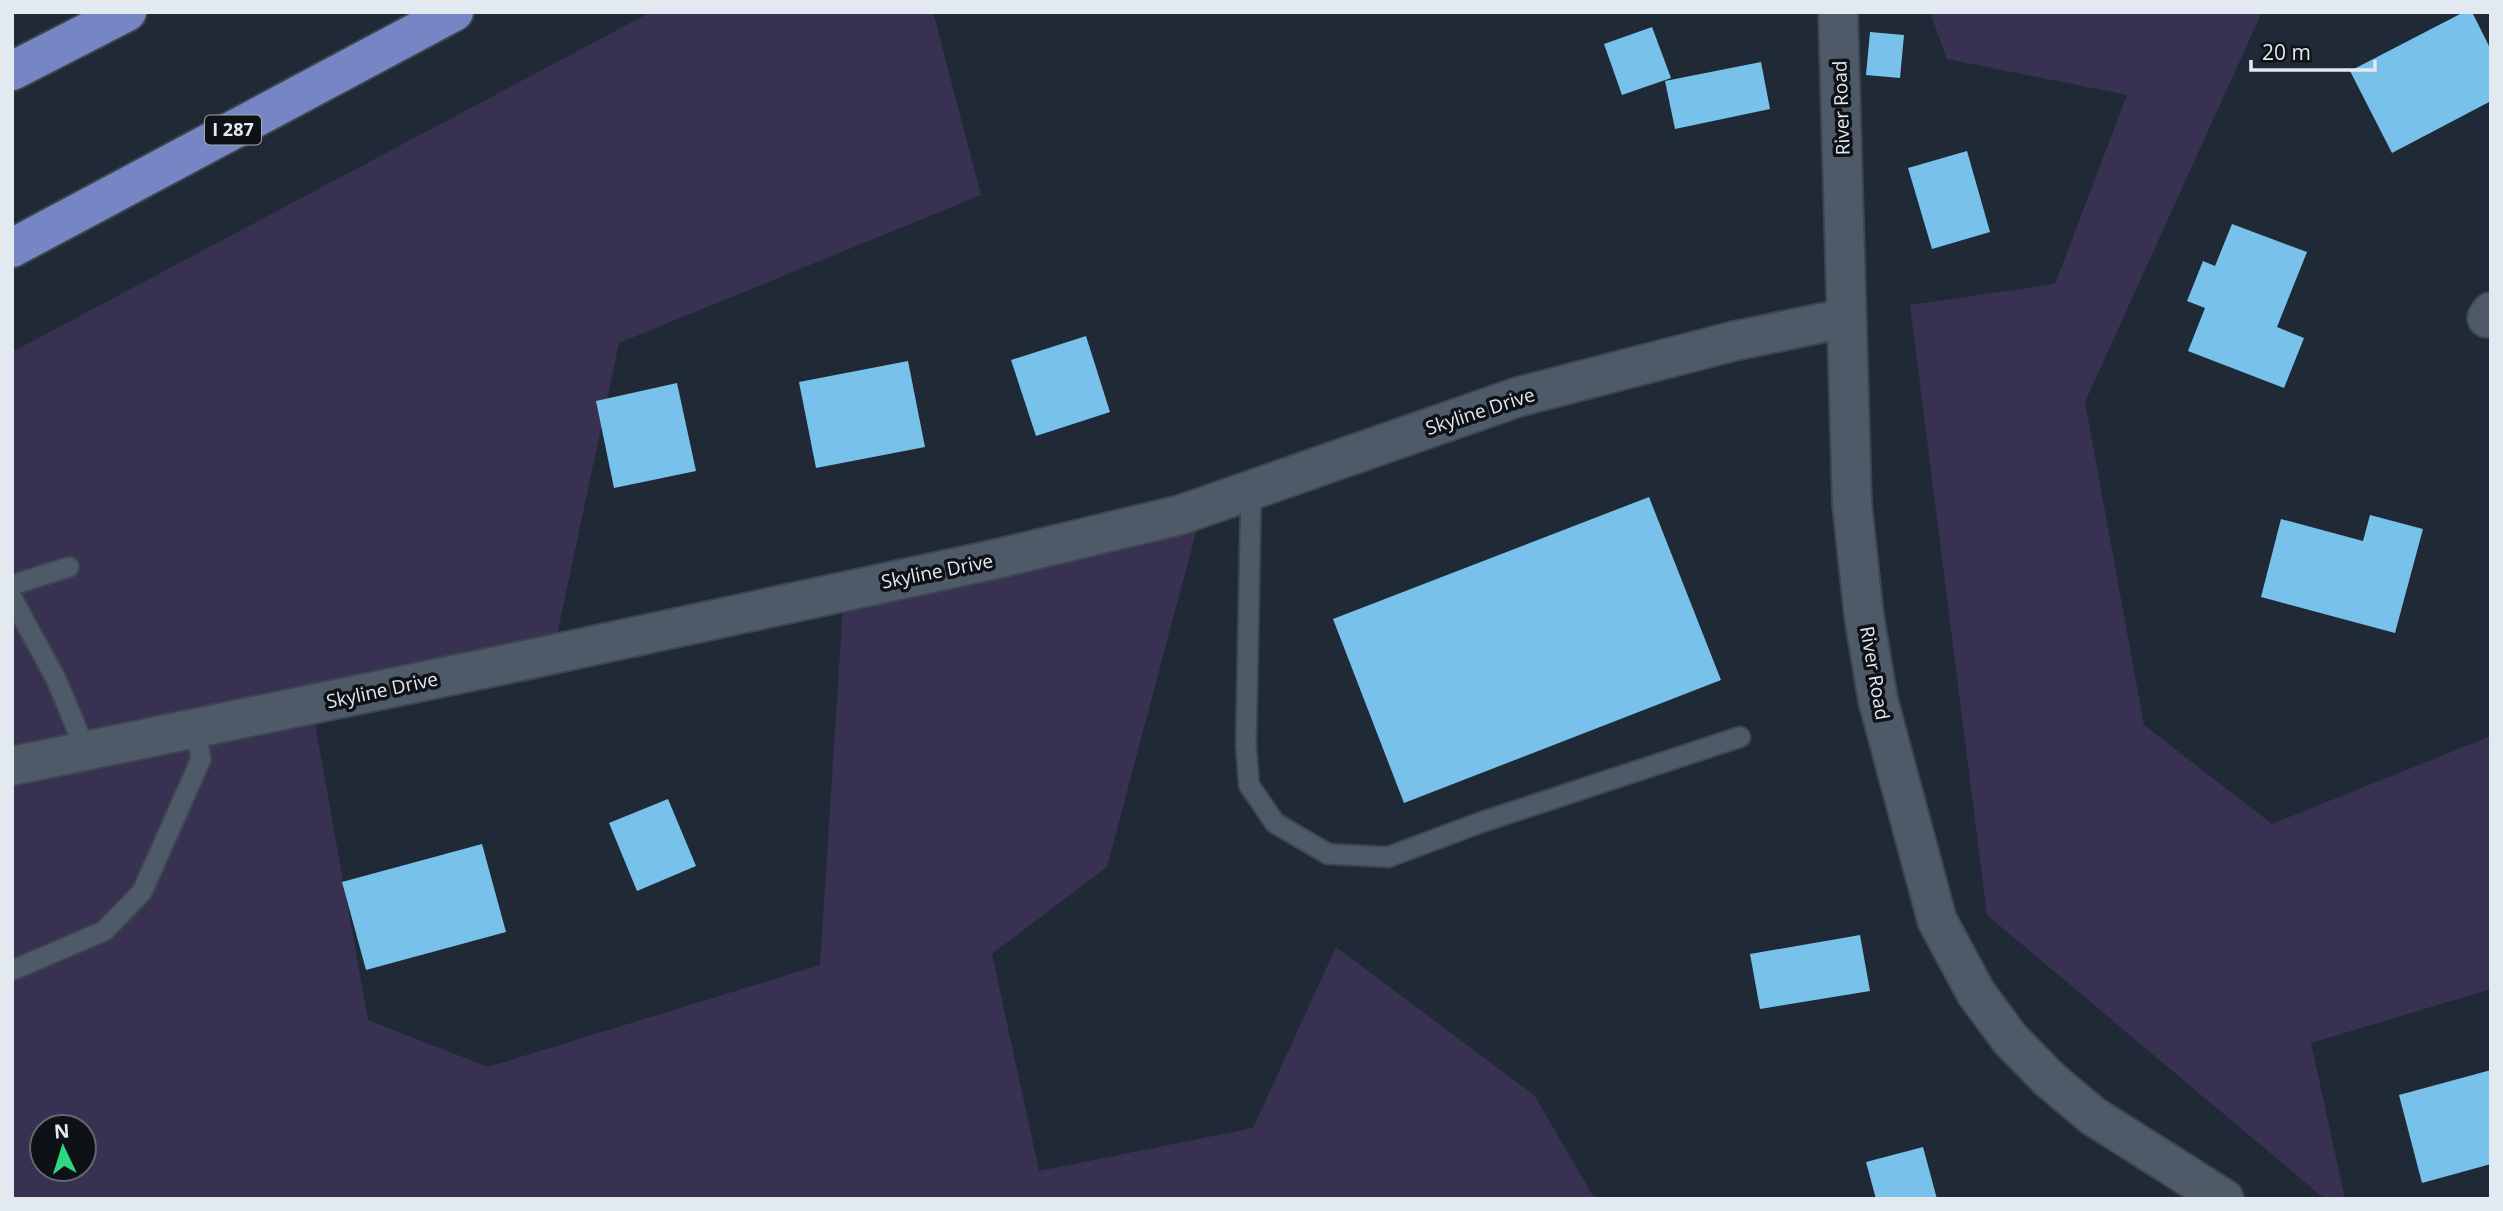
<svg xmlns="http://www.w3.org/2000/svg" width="2503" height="1211" viewBox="0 0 2503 1211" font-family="'Open Sans',sans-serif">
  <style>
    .green { fill: #383151; fill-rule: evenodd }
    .building { fill: #78c1ea }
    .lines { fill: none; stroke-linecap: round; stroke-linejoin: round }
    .service-casing { stroke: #3d4650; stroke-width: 23 }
    .minor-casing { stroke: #3d4650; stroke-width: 42 }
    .tertiary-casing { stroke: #3d4650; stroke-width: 42 }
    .motorway-casing { stroke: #3d4650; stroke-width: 42 }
    .service { stroke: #4f5a68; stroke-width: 19 }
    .minor { stroke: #4f5a68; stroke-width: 38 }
    .tertiary { stroke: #4f5a68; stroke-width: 38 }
    .motorway { stroke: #7685c4; stroke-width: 38 }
    .labels { text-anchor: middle; stroke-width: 7; stroke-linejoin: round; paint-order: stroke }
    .shield { fill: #0e1217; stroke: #a2a8b0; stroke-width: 2 }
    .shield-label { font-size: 18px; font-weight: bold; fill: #e2e9f1 }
    .street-label { font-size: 19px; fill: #e2e9f1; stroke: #0e1217 }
  </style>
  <rect width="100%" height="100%" fill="#202a36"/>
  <!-- green -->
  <g class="green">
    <path d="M651,12H933L981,195L619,343L549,673L313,713L368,1020L488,1067L820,965L843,605L1205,498L1107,867L992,954L1039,1171L1253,1128L1336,947L1534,1095L1595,1199H12V352ZM42,1127H84V1169H42Z"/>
    <polygon points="1930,12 2262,12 2085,402 2144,725 2272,824 2491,736 2491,989 2311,1043 2345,1199 2325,1199 1987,915 1910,305 2055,284 2127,95 1947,59"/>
  </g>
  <!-- building -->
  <g class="building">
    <polygon points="2464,12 2472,12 2491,50 2491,101 2392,153 2350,71"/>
    <polygon points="1652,27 1671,78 1622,95 1604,44"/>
    <polygon points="1870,32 1904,35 1900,78 1866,75"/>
    <polygon points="1761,62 1770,109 1675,129 1665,81"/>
    <polygon points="1967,151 1990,232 1932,249 1908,168"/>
    <polygon points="2232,224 2307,252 2277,327 2304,338 2284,388 2188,351 2205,308 2187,301 2203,261 2215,266"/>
    <polygon points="1086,336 1110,412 1036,436 1011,360"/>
    <polygon points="908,361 925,447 816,468 799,382"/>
    <polygon points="677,383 696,471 614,488 596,401"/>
    <polygon points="1649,497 1721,680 1404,803 1333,619"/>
    <polygon points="2370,515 2423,529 2395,633 2261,597 2281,519 2363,541"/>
    <polygon points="668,799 696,866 637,891 609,823"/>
    <polygon points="482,844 506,932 366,970 342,882"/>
    <polygon points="1860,935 1870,991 1760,1009 1750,954"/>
    <polygon points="2491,1070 2491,1164 2422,1183 2399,1095"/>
    <polygon points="1923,1147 1937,1199 1876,1199 1866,1162"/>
  </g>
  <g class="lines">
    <defs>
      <g id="service">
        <polyline points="1251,490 1246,745 1249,785 1275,823 1328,854 1388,857 1482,822 1740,737"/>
        <polyline points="12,585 69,567"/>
        <polyline points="12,598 56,679 86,751"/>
        <polyline points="13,970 104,931 142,892 201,759 195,728"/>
      </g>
      <g id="minor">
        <polyline points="2487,318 2491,312"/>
        <polyline points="12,766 526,660 996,559 1180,515 1518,397 1734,341 1846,318"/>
      </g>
      <polyline id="tertiary" points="1838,12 1852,504 1864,616 1878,700 1937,920 1976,993 2010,1039 2049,1079 2093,1116 2224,1199"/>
      <g id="motorway">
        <polyline points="12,71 127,12"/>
        <polyline points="12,248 454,12"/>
      </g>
    </defs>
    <!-- service casing -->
    <use href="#service" class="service-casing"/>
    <!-- minor casing -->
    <use href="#minor" class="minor-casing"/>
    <!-- tertiary casing -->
    <use href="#tertiary" class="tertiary-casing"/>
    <!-- motorway casing -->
    <use href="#motorway" class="motorway-casing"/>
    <!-- service -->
    <use href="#service" class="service"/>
    <!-- minor -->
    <use href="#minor" class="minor"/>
    <!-- tertiary -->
    <use href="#tertiary" class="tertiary"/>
    <!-- motorway -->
    <use href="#motorway" class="motorway"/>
  </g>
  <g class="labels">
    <!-- shield labels -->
    <rect class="shield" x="205" y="115.5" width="56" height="29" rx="5"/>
    <g class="shield-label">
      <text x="233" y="136">I 287</text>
    </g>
    <!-- street labels -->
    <g class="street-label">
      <text transform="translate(1841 108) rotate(-92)" y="7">River Road</text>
      <text transform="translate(1480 411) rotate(-18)" y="7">Skyline Drive</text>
      <text transform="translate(937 571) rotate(-11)" y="7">Skyline Drive</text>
      <text transform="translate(1875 673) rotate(80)" y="7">River Road</text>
      <text transform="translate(382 690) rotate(-12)" y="7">Skyline Drive</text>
    </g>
  </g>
  <!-- border -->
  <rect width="2503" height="1211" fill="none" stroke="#e2e9f1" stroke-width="28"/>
  <!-- north arrow -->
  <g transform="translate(63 1148) rotate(356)"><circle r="33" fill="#0e1217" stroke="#63686e" stroke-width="2"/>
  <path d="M0-5L12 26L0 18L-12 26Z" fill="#2dd883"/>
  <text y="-10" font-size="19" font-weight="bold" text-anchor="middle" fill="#e2e9f1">N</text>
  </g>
  <!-- scale -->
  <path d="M2251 60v10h124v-10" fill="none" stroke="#e2e9f1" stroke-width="3.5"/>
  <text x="2262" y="60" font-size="21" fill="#e2e9f1" stroke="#0e1217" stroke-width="5" paint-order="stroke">20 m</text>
</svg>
